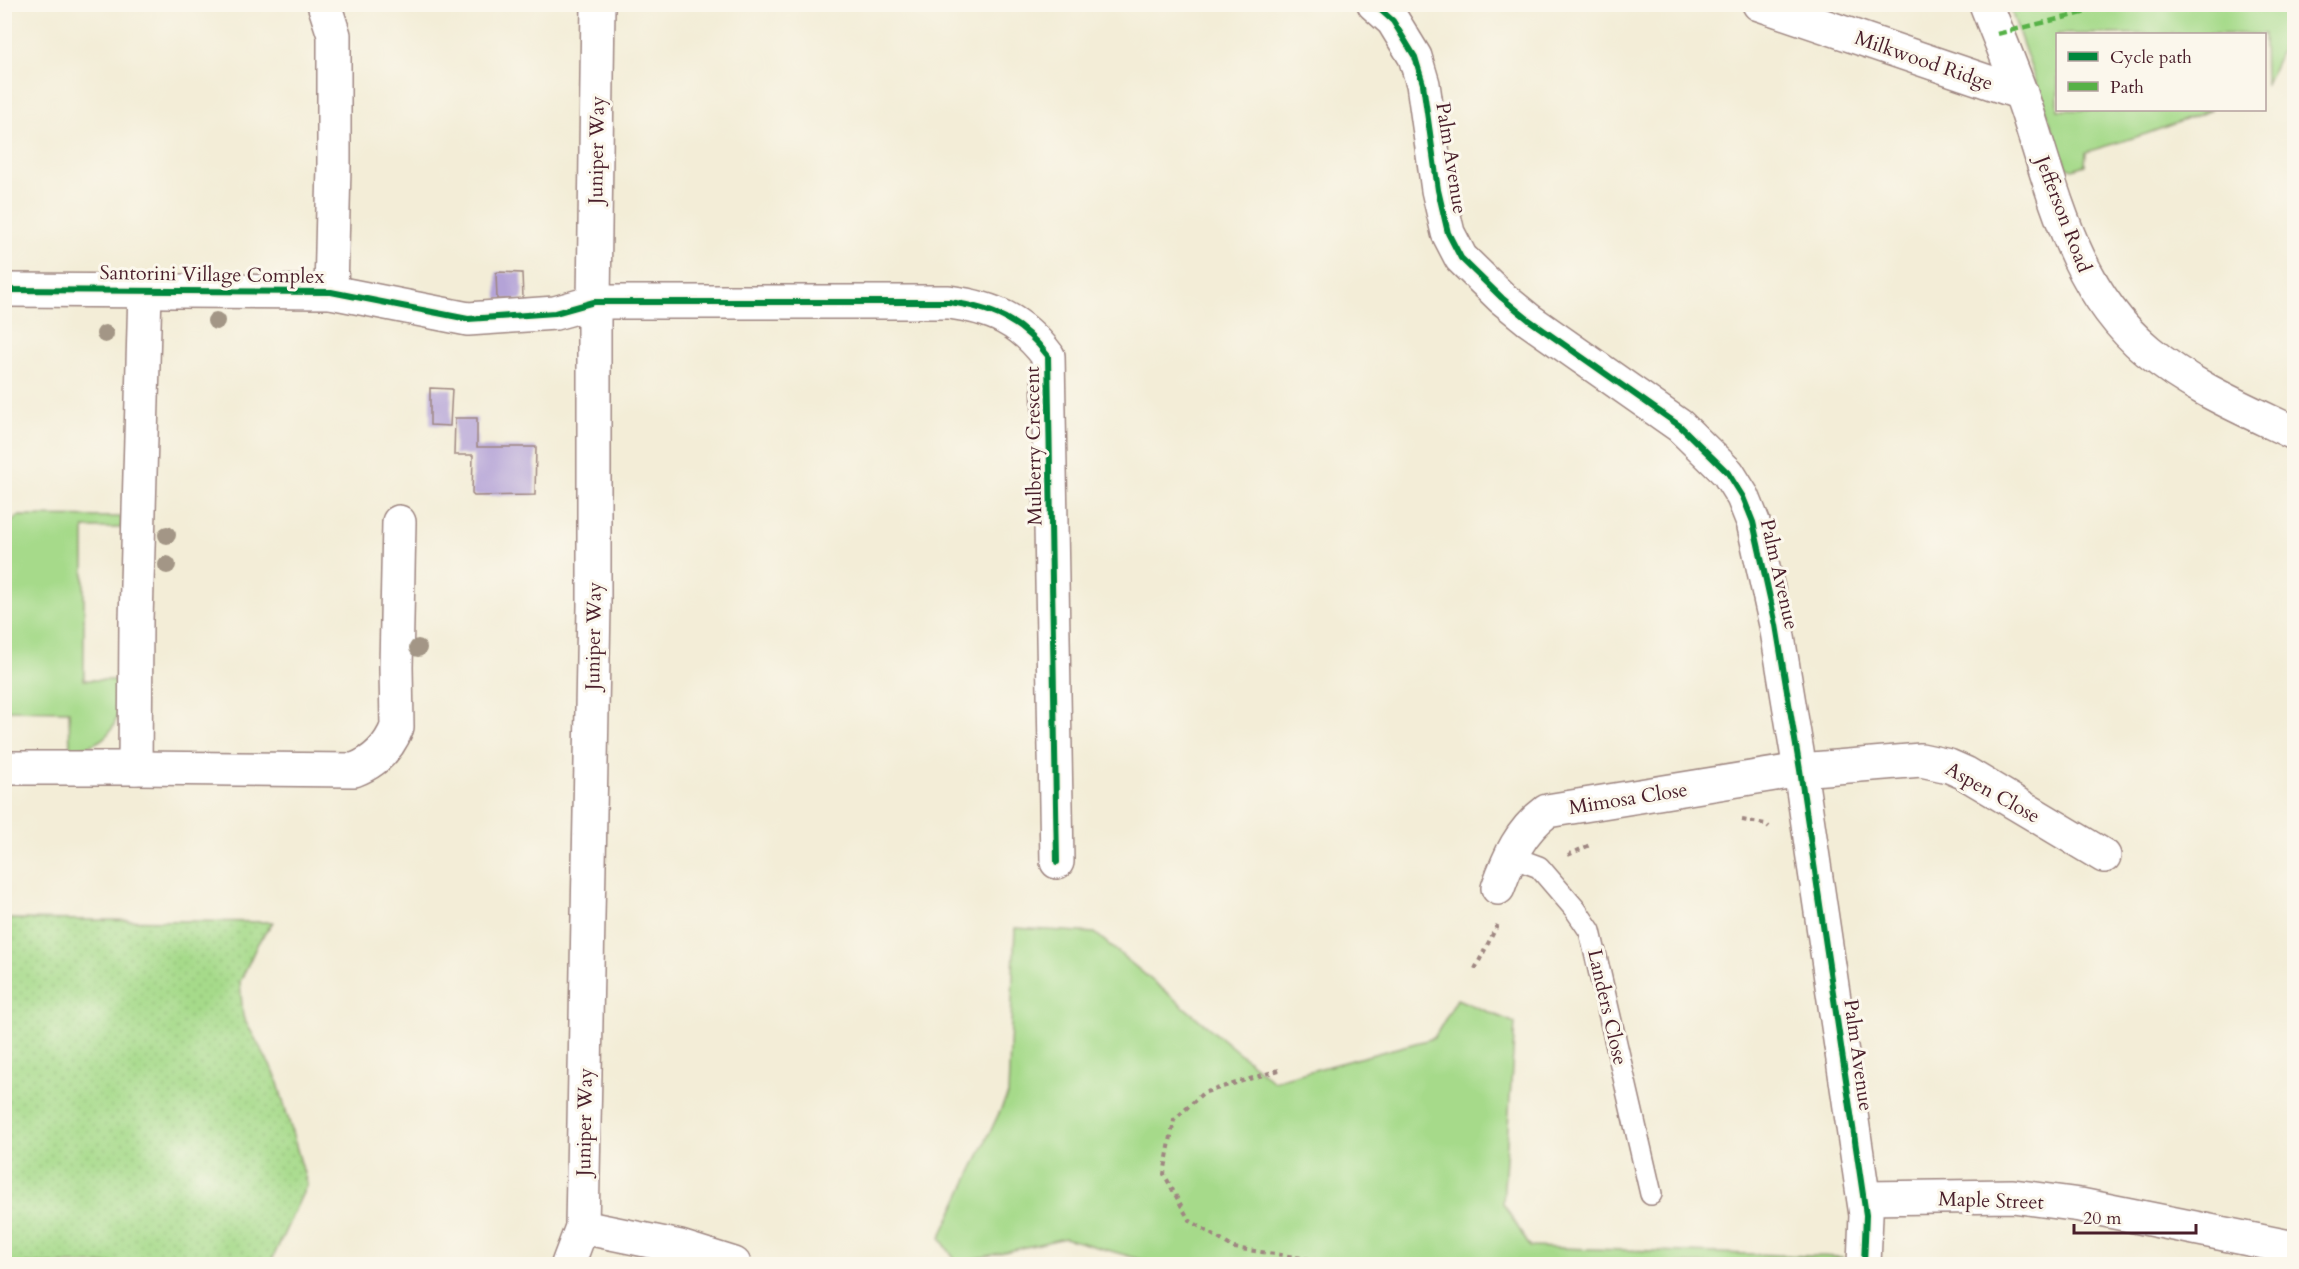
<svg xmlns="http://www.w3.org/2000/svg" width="2299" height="1269" viewBox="0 0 2299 1269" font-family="Cardo,serif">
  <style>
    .grass { fill: url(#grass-dots); stroke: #787c5a; stroke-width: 1.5 }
    .park { fill: #a6da8a; stroke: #787c5a; stroke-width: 1.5 }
    .building { fill: #b4a3d7 }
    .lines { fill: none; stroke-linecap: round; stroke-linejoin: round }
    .service-casing { stroke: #9e8681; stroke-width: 24 }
    .minor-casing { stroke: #9e8681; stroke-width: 36 }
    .path { stroke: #9e8681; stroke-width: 4; stroke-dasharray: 4.5 4.5; stroke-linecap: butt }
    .service { stroke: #fff; stroke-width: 21 }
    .minor { stroke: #fff; stroke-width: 33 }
    .quiet { stroke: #57b146; stroke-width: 4.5; stroke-dasharray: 9 4.5; stroke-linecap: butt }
    .cycleway-casing { stroke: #fbf7ec; stroke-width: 10 }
    .cycleway { stroke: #00873e; stroke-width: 6 }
    .tree { fill: #a39686 }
    .labels { text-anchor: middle; stroke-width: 6; stroke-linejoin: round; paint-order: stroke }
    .street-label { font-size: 20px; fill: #4a1f2b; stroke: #fbf7ec }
  </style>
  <defs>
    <pattern id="grass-dots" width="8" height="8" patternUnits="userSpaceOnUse" patternTransform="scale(1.5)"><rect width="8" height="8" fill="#a6da8a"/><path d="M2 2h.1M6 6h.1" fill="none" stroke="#90bb77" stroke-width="1.8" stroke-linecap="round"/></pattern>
  </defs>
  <rect width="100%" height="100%" fill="#fbf7ec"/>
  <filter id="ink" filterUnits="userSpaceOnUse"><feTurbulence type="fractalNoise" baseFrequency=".0167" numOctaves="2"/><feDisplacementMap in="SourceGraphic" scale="12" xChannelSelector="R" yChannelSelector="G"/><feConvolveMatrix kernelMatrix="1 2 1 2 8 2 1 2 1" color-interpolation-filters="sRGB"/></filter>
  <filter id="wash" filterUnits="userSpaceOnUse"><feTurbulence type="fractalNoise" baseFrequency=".008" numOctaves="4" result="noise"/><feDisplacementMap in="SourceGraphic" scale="24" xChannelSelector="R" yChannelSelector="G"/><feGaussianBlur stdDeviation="1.35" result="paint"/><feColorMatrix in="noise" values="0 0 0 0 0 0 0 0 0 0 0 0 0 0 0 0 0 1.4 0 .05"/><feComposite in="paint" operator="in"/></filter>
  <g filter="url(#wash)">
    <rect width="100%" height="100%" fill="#f3edd7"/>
    <!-- grass -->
    <polygon class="grass" points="5,919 273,922 258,943 240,982 243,1017 276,1076 307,1184 270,1264 5,1264"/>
    <!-- park -->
    <g class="park">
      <polygon points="2009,5 2294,5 2294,22 2265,86 2264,34 2058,34 2058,110 2212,110 2146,134 2086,152 2085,165 2073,169 2066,167"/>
      <path d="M19,516L121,517V528H84V680H121C121,720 114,746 70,749L69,711L5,710L4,528Z"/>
      <polygon points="1015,928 1095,933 1273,1081 1434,1038 1457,999 1515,1023 1503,1203 1530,1247 1842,1257 1841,1264 1157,1264 1065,1238 957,1263 940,1238 1008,1094"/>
    </g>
    <g id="blocks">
      <!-- building -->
      <g class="building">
        <polygon points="498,272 522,273 523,298 520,300 497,299 496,273"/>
        <polygon points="430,388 452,389 450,426 430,425"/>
        <polygon points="455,418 477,418 477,447 536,447 535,495 474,496 472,494 473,455 454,455"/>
      </g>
    </g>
  </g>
  <g filter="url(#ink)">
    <use href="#blocks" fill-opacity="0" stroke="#9e8681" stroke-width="1.5"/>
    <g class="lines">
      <defs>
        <polyline id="service" points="1509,856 1539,867 1575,909 1590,931 1651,1194"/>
        <g id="minor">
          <polyline points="324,4 334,35 334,166 331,292"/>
          <polyline points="1374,4 1393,21 1415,57 1423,84 1438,190 1448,233 1461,258 1502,298 1529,320 1680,426 1728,473 1743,497 1753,522 1776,625 1800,770 1866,1215 1864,1264"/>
          <polyline points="1759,4 2021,93"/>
          <path d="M1986,4C2000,40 2015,75 2027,111C2055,197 2075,290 2148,351C2191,387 2244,409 2294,433"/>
          <path d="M4,290L331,292L468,319L555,313L594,302H949C993,308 1021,320 1048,356L1057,862"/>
          <polyline points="4,768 135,768 136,621 145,290"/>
          <path d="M135,768L354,770C375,762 389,748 397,727L396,667L399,522"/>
          <path d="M1498,888C1509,857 1520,831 1547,811L1800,770L1921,760L1949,766L1965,773L2104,856"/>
          <polyline points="1864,1198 2013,1196 2080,1205 2294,1248"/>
          <polyline points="582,1227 680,1247 734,1264"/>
          <polyline points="568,1264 582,1227 594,606 594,302 598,4"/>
        </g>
      </defs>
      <!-- service casing -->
      <use href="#service" class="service-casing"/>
      <!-- minor casing -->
      <use href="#minor" class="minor-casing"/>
      <!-- path -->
      <g class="path">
        <polyline points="1742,820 1766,824 1769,827"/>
        <polyline points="1568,855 1592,844"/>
        <polyline points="1475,969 1498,924"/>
        <polyline points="1279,1070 1203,1093 1174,1120 1164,1174 1189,1220 1234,1248 1343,1264"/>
      </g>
      <!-- service -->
      <use href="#service" class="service"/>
      <!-- minor -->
      <use href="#minor" class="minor"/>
      <!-- quiet -->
      <polyline class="quiet" points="1997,34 2087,12 2095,4"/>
      <defs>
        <g id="cycleway">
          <polyline points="1374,4 1393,21 1415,57 1423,84 1438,190 1448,233 1461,258 1502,298 1529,320 1680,426 1728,473 1743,497 1753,522 1776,625 1800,770 1866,1215 1864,1264"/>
          <path d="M4,290L331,292L468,319L555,313L594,302H949C993,308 1021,320 1048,356L1057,862"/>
        </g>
      </defs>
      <!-- cycleway casing -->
      <use href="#cycleway" class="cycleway-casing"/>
      <!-- cycleway -->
      <use href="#cycleway" class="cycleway"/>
    </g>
    <!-- trees -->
    <g class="tree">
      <circle cx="216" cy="321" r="9"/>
      <circle cx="105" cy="334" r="9"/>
      <circle cx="167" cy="535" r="9"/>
      <circle cx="167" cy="565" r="9"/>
      <circle cx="418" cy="648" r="9"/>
    </g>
  </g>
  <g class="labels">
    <!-- street labels -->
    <g class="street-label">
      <text transform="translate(1924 60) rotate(19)" y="7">Milkwood Ridge</text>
      <text transform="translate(596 150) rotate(-89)" y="7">Juniper Way</text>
      <text transform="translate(1452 158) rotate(81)" y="7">Palm Avenue</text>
      <text transform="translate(2064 214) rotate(69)" y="7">Jefferson Road</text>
      <text transform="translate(212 274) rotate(1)" y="7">Santorini Village Complex</text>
      <text transform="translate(1033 446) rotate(-91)" y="7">Mulberry Crescent</text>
      <text transform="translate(1780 574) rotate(77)" y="7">Palm Avenue</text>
      <text transform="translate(593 636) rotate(-89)" y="7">Juniper Way</text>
      <text transform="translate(1993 792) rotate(29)" y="7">Aspen Close</text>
      <text transform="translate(1628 798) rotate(-9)" y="7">Mimosa Close</text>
      <text transform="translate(1608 1007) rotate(77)" y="7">Landers Close</text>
      <text transform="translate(1859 1055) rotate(82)" y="7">Palm Avenue</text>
      <text transform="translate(584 1122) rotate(-89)" y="7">Juniper Way</text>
      <text transform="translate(1991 1200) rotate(2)" y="7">Maple Street</text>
    </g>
  </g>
  <!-- margin -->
  <rect width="2299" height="1269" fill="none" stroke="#fbf7ec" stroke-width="24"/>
  <!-- legend -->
  <rect x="2056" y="33" width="210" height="78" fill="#fbf7ec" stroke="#b4a19f" stroke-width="1.5"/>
  <rect x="2068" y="52" width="30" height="9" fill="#00873e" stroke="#b4a19f" stroke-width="1.5"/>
  <text x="2110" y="63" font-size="18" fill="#4a1f2b">Cycle path</text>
  <rect x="2068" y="82" width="30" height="9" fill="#57b146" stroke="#b4a19f" stroke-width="1.5"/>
  <text x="2110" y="93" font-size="18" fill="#4a1f2b">Path</text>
  <!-- scale -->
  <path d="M2074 1224v9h122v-9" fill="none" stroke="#4a1f2b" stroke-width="3"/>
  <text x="2083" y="1224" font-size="18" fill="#4a1f2b" stroke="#fbf7ec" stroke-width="4.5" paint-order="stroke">20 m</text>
</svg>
